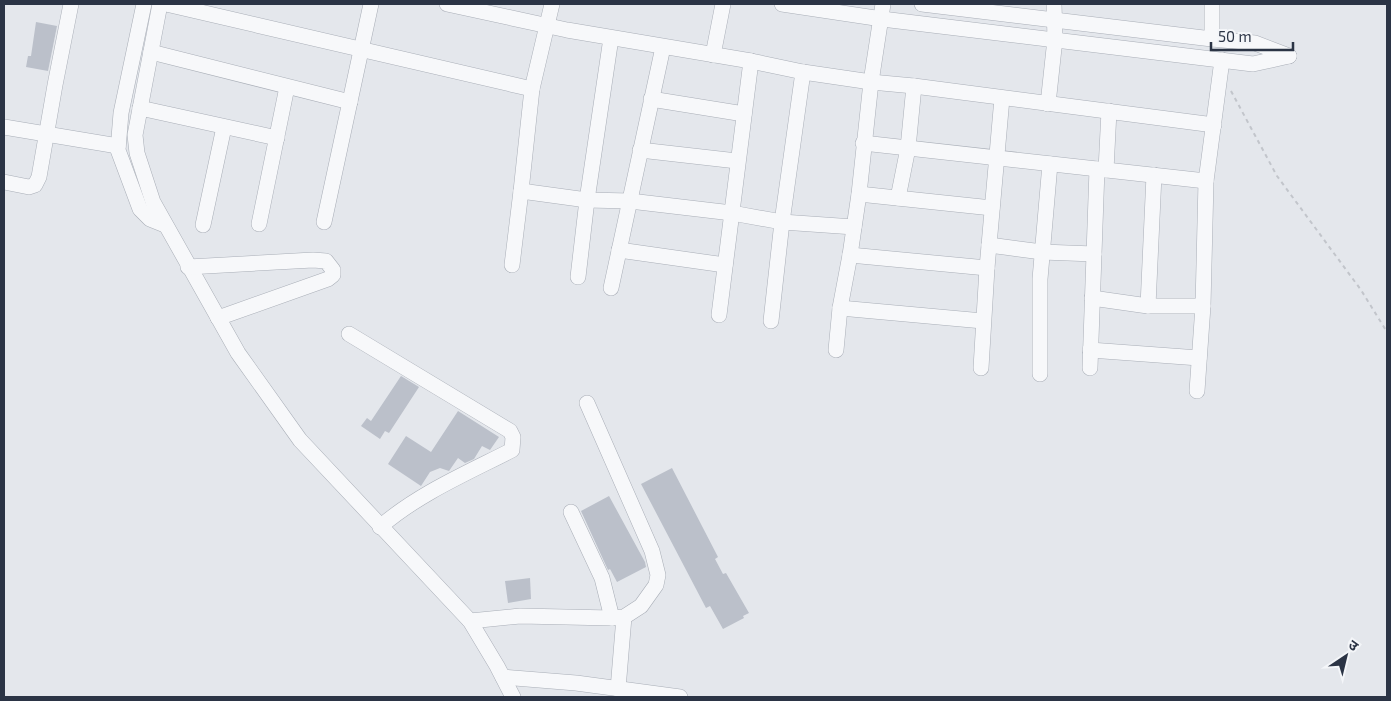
<svg xmlns="http://www.w3.org/2000/svg" width="1391" height="701" viewBox="0 0 1391 701" font-family="'Exo 2','Noto Sans Devanagari',sans-serif">
  <style>
    .building { fill: #bbc0ca }
    .lines { fill: none; stroke-linecap: round; stroke-linejoin: round }
    .minor-casing { stroke: #a9aeb7; stroke-width: 16 }
    .path { stroke: #c2c5cb; stroke-width: 2; stroke-dasharray: 4 4; stroke-linecap: butt }
    .minor { stroke: #f7f8fa; stroke-width: 15 }
  </style>
  <rect width="100%" height="100%" fill="#e4e7ec"/>
  <!-- building -->
  <g class="building">
    <polygon points="36,22 57,26 48,71 26,67 28,56 31,56"/>
    <polygon points="401,376 419,387 389,433 385,431 380,439 361,426 367,418 371,421"/>
    <polygon points="458,411 499,437 490,450 482,446 474,459 465,463 458,458 449,471 440,468 430,472 421,486 388,464 406,436 431,452"/>
    <polygon points="672,468 718,557 715,559 723,574 726,573 749,613 743,616 744,618 723,629 710,606 706,608 641,484"/>
    <polygon points="609,496 645,562 646,567 617,582 610,569 608,570 581,511"/>
    <polygon points="530,578 531,599 508,603 505,581"/>
  </g>
  <g class="lines">
    <defs>
      <g id="minor">
        <polyline points="144,4 121,113 118,150 140,209 150,219 165,225"/>
        <polyline points="160,4 135,135 137,153 153,202 238,353 300,440 470,621 497,666 513,697"/>
        <polyline points="166,4 532,89"/>
        <polyline points="447,4 567,30 751,61 803,72 871,82 914,86 1214,125"/>
        <polyline points="552,4 532,89 521,191 587,200 630,201 732,213 782,222 854,227"/>
        <polyline points="782,4 882,19 1253,64 1289,56"/>
        <polyline points="922,4 1212,39 1255,43 1289,56"/>
        <polyline points="1212,4 1212,39"/>
        <polyline points="151,52 350,102"/>
        <polyline points="713,55 723,4"/>
        <polyline points="651,99 744,114"/>
        <polyline points="1048,104 1055,39 1054,4"/>
        <polyline points="140,108 277,138"/>
        <polyline points="4,127 118,146"/>
        <polyline points="863,143 1206,181"/>
        <polyline points="640,150 737,161"/>
        <polyline points="1106,170 1109,111"/>
        <polyline points="4,182 29,187 35,185 39,177 55,85 71,4"/>
        <polyline points="859,194 992,208"/>
        <polyline points="898,198 908,148 914,86"/>
        <polyline points="324,222 371,4"/>
        <polyline points="259,224 287,87"/>
        <polyline points="203,225 224,127"/>
        <polyline points="989,245 1042,252 1094,254"/>
        <polyline points="619,250 725,265"/>
        <polyline points="850,255 987,268"/>
        <polyline points="512,265 521,191"/>
        <polyline points="188,267 313,260 326,261 333,270 333,275 328,279 218,318"/>
        <polyline points="578,277 587,200 611,38"/>
        <polyline points="611,288 663,47"/>
        <polyline points="1092,298 1148,306 1203,306"/>
        <polyline points="1148,306 1154,175"/>
        <polyline points="840,308 983,321"/>
        <polyline points="719,315 751,61"/>
        <polyline points="771,321 782,222 803,72"/>
        <path d="M349,334L510,431L513,437L512,450C467,473 418,494 380,527"/>
        <polyline points="836,350 840,308 850,255 859,194 871,82 883,4"/>
        <polyline points="1090,350 1199,358"/>
        <polyline points="981,368 987,268 1002,98"/>
        <polyline points="1090,368 1097,169"/>
        <polyline points="1040,374 1040,279 1050,164"/>
        <polyline points="1197,391 1203,306 1206,181 1222,60"/>
        <polyline points="571,512 602,578 612,618"/>
        <polyline points="470,621 520,616 612,618 624,617 641,606 656,585 658,575 652,551 587,403"/>
        <polyline points="503,677 576,683 680,697"/>
        <polyline points="618,689 624,617"/>
      </g>
    </defs>
    <!-- minor casing -->
    <use href="#minor" class="minor-casing"/>
    <!-- path -->
    <polyline class="path" points="1231,91 1277,176 1361,290 1387,332"/>
    <!-- minor -->
    <use href="#minor" class="minor"/>
  </g>
  <!-- border -->
  <rect width="1391" height="701" fill="none" stroke="#2b3445" stroke-width="10"/>
  <!-- north arrow -->
  <g transform="translate(1346 656) rotate(35)" stroke="#f4f6f9" stroke-width="4" paint-order="stroke">
  <path d="M0-4L9 19L0 12L-9 19Z" fill="#2b3445"/>
  <text y="-8" font-size="14" font-weight="bold" text-anchor="middle" fill="#2b3445">उ</text>
  </g>
  <!-- scale -->
  <path d="M1211 42v8h82v-8" fill="none" stroke="#2b3445" stroke-width="2.5"/>
  <text x="1218" y="42" font-size="15" fill="#2b3445" stroke="#f4f6f9" stroke-width="4" paint-order="stroke">50 m</text>
</svg>
